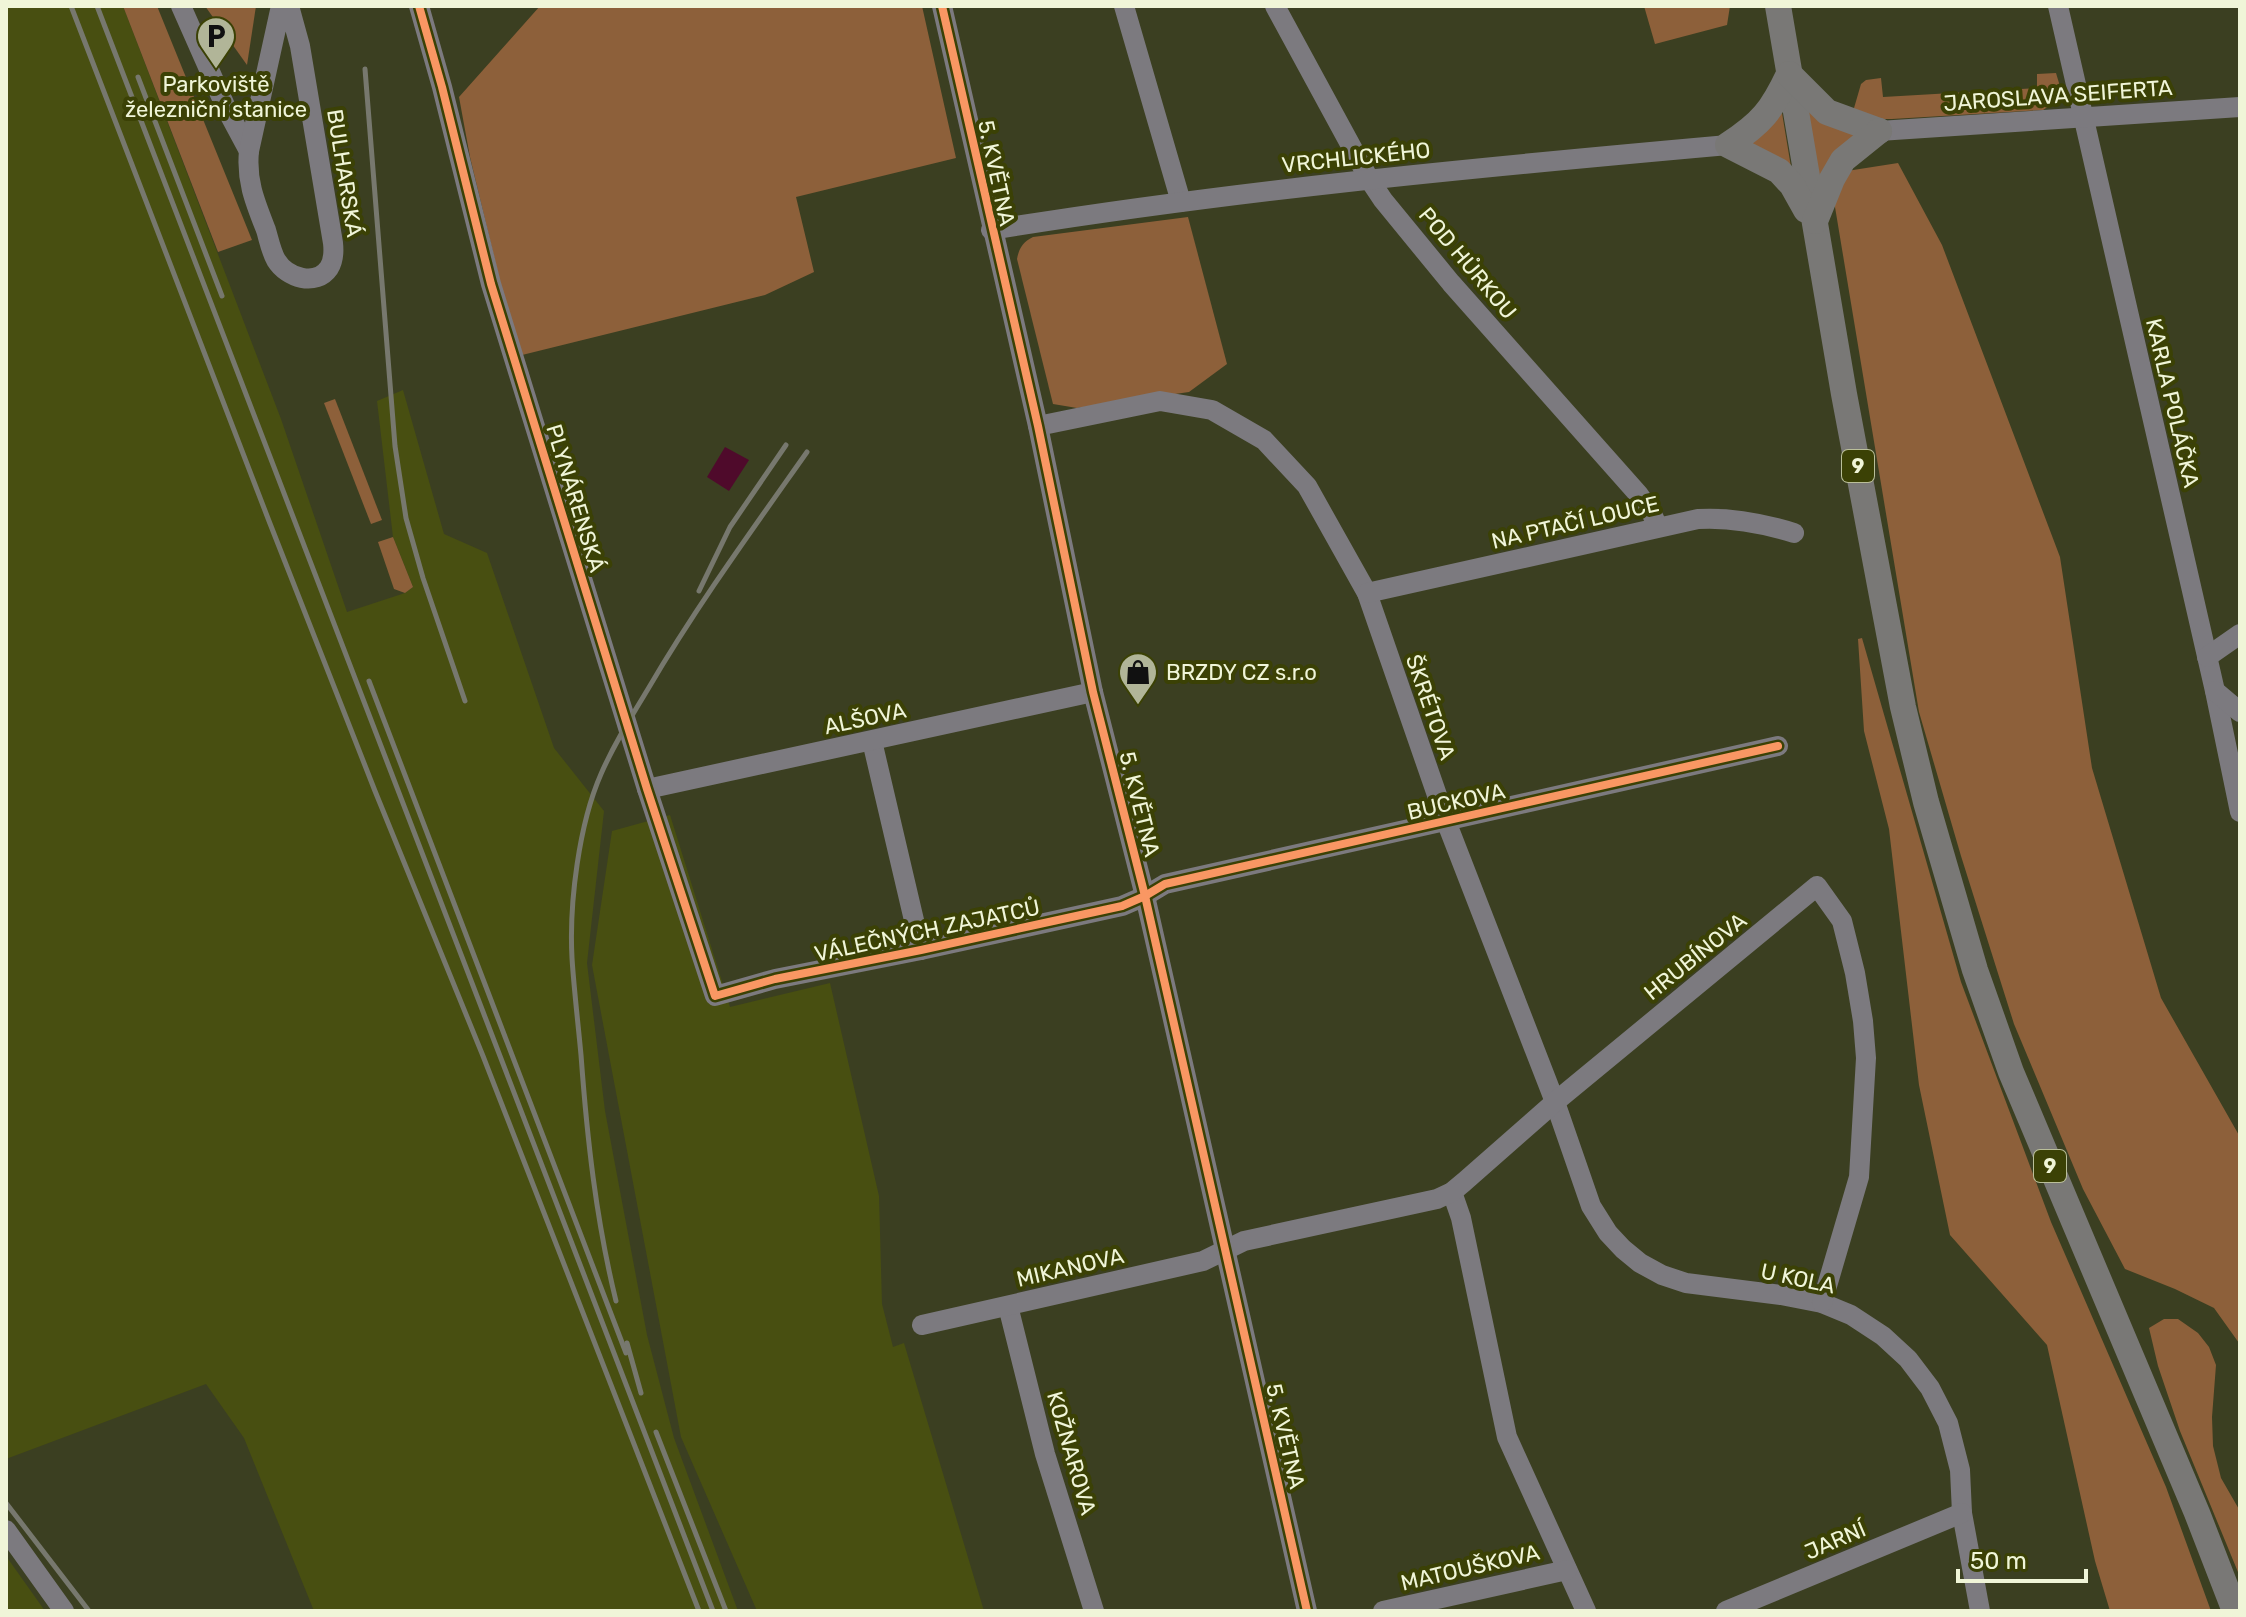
<svg xmlns="http://www.w3.org/2000/svg" width="2246" height="1617" viewBox="0 0 2246 1617" font-family="Rubik,sans-serif">
  <style>
    .built { fill: #484f11 }
    .green { fill: #8d603a }
    .water { fill: #4f0a2b }
    .lines { fill: none; stroke-linecap: round; stroke-linejoin: round }
    .minor { stroke: #7c7a7f; stroke-width: 20 }
    .major { stroke: #797876; stroke-width: 26 }
    .rail { stroke: #77786e; stroke-width: 5 }
    .cycleway-casing { stroke: #3b4105; stroke-width: 13 }
    .cycleway { stroke: #f99763; stroke-width: 8 }
    .labels { text-anchor: middle; stroke-width: 8; stroke-linejoin: round; paint-order: stroke }
    .shield { fill: #3b4105; stroke: #babf99; stroke-width: 2 }
    .shield-label { font-size: 20px; font-weight: bold; fill: #f0f5d8 }
    .poi-label { font-size: 22px; fill: #f0f5d8; stroke: #3b4105 }
    .street-label { font-size: 22px; fill: #f0f5d8; stroke: #3b4105 }
  </style>
  <rect width="100%" height="100%" fill="#3b3f21"/>
  <!-- built -->
  <g class="built">
    <polygon points="6,6 123,6 281,419 347,612 405,593 413,587 393,537 377,401 403,390 444,534 487,553 554,748 604,811 587,963 605,1111 647,1335 674,1438 738,1611 314,1611 244,1438 206,1384 6,1459"/>
    <polygon points="670,815 730,1007 830,983 879,1196 882,1304 893,1347 904,1343 984,1611 757,1611 681,1437 592,965 612,831"/>
    <polygon points="6,1556 45,1611 6,1611"/>
  </g>
  <!-- green -->
  <g class="green">
    <polygon points="123,6 157,6 252,240 218,252"/>
    <polygon points="205,6 256,6 247,65"/>
    <polygon points="540,6 922,6 956,158 796,197 814,272 765,295 518,356 470,157 459,97"/>
    <polygon points="1644,6 1730,6 1727,25 1655,44"/>
    <polygon points="2056,73 2062,93 2052,104 2043,110 1892,119 1872,119 1852,115 1861,84 1866,80 1881,78 1883,97 2037,88 2037,74"/>
    <polygon points="1808,111 1865,131 1820,180"/>
    <polygon points="1782,113 1791,167 1749,146"/>
    <polygon points="1898,163 1942,245 2060,557 2092,768 2161,998 2240,1137 2240,1367 2239,1343 2214,1308 2175,1289 2125,1269 2083,1189 2014,1024 1961,856 1919,712 1835,207 1834,173"/>
    <path d="M1188,217L1227,364L1189,392L1077,408L1053,404L1017,259C1019,248 1023,242 1033,237Z"/>
    <polygon points="335,399 382,520 371,524 324,403"/>
    <polygon points="393,537 413,587 405,593 394,589 378,542"/>
    <polygon points="1862,638 1961,982 2051,1222 2166,1487 2211,1611 2110,1611 2095,1561 2047,1345 1950,1235 1919,1085 1889,829 1864,731 1858,639"/>
    <polygon points="2164,1319 2178,1319 2198,1333 2209,1347 2216,1365 2212,1417 2213,1446 2221,1478 2240,1511 2240,1577 2180,1431 2158,1366 2149,1328"/>
  </g>
  <!-- water -->
  <polygon class="water" points="725,447 749,460 729,491 707,477"/>
  <g class="lines">
    <!-- minor -->
    <g class="minor">
      <polyline points="181,6 227,110 249,151"/>
      <path d="M281,6L249,151C246,181 255,202 266,230C269,240 271,251 276,260C287,278 316,287 329,268C334,260 334,252 333,243L300,46L289,6"/>
      <polyline points="419,6 442,87 491,284 647,789 715,996 775,979 921,950 1122,906 1145,896 1165,884 1778,746"/>
      <polyline points="942,6 1038,426 1093,692 1145,896 1307,1611"/>
      <polyline points="1124,6 1181,202"/>
      <polyline points="1275,6 1369,179 1383,200 1451,283 1639,495 1651,512 1658,527"/>
      <polyline points="2058,6 2215,691 2240,812"/>
      <polyline points="1879,131 2240,107"/>
      <path d="M991,230C1236,190 1482,167 1728,145"/>
      <polyline points="1038,426 1160,401 1212,410 1264,440 1307,486 1367,593 1446,821 1555,1102 1591,1206 1608,1233 1623,1249 1640,1263 1662,1275 1686,1283 1781,1295 1822,1303 1851,1315 1883,1336 1908,1359 1930,1388 1948,1423 1960,1470 1962,1513 1980,1611"/>
      <path d="M1367,593L1698,519C1732,517 1762,523 1794,533"/>
      <polyline points="2207,657 2240,634"/>
      <polyline points="2215,691 2240,712"/>
      <polyline points="872,741 921,950"/>
      <polyline points="647,789 1093,692"/>
      <polyline points="1452,1192 1461,1218 1507,1437 1586,1611"/>
      <polyline points="1008,1306 1045,1454 1094,1611"/>
      <polyline points="922,1325 1203,1261 1244,1241 1437,1199 1452,1192 1464,1182 1555,1102 1817,886 1842,921 1855,973 1863,1021 1866,1058 1859,1177 1822,1303"/>
      <polyline points="6,1530 64,1611"/>
      <polyline points="1383,1611 1567,1570"/>
      <polyline points="1726,1611 1962,1513"/>
    </g>
    <!-- major -->
    <g class="major">
      <polyline points="1778,6 1844,394 1903,707 1926,802 1975,970 2011,1072 2197,1513 2235,1611"/>
      <path d="M1789,74C1772,110 1762,123 1728,145L1779,171L1792,185L1806,210"/>
      <polyline points="1789,74 1827,112 1879,131"/>
      <polyline points="1815,221 1832,179 1843,160 1879,131"/>
    </g>
    <!-- rail -->
    <g class="rail">
      <polyline points="71,6 269,521 375,791 483,1056 699,1611"/>
      <polyline points="97,6 713,1611"/>
      <polyline points="365,69 395,446 406,518 423,578 465,701"/>
      <polyline points="138,77 222,296"/>
      <polyline points="699,591 730,527 786,445"/>
      <polyline points="369,681 626,1353"/>
      <path d="M616,1301C596,1220 587,1137 581,1055C578,1022 574,990 572,958C569,903 579,824 601,774C614,744 631,717 648,689C696,607 752,530 807,452"/>
      <polyline points="627,1343 641,1393"/>
      <polyline points="656,1432 726,1611"/>
      <polyline points="6,1503 89,1611"/>
    </g>
    <defs>
      <g id="cycleway">
        <polyline points="419,6 442,87 491,284 647,789 715,996 775,979 921,950 1122,906 1145,896 1165,884 1778,746"/>
        <polyline points="942,6 1038,426 1093,692 1145,896 1307,1611"/>
      </g>
    </defs>
    <!-- cycleway casing -->
    <use href="#cycleway" class="cycleway-casing"/>
    <!-- cycleway -->
    <use href="#cycleway" class="cycleway"/>
  </g>
  <!-- icons -->
  <defs>
    <symbol id="parking-pin" viewBox="-11 -11 22 30"><path d="M0 17L-7.5 6A9.5 9.5 0 1 1 7.5 6Z" fill="#b1b598" stroke="#3b4105"/><path d="M-3.5-5.5H1a3.5 3.5 0 0 1 0 7H-1V5.5H-3.5ZM-1-3.4V-.6H.8a1.4 1.4 0 0 0 0-2.8Z" fill="#111"/></symbol>
    <symbol id="shop-pin" viewBox="-11 -11 22 30"><path d="M0 17L-7.5 6A9.5 9.5 0 1 1 7.5 6Z" fill="#b1b598" stroke="#3b4105"/><path d="M-5-2.5h2.3a2.7 3.5 0 0 1 5.4 0H5L5.5 6h-11ZM-1.5-2.5h3a1.5 2.3 0 0 0-3 0Z" fill="#111"/></symbol>
  </defs>
  <g fill-rule="evenodd">
    <use href="#parking-pin" x="194" y="14" width="44" height="60"/>
    <use href="#shop-pin" x="1116" y="650" width="44" height="60"/>
  </g>
  <g class="labels">
    <!-- shield labels -->
    <g class="shield">
      <rect x="1842" y="450" width="32" height="32" rx="6"/>
      <rect x="2034" y="1150" width="32" height="32" rx="6"/>
    </g>
    <g class="shield-label">
      <text x="1858" y="473">9</text>
      <text x="2050" y="1173">9</text>
    </g>
    <!-- poi labels -->
    <g class="poi-label">
      <text x="216" y="92">Parkoviště<tspan x="216" dy="25">železniční stanice</tspan></text>
      <text x="1166" y="680" text-anchor="start">BRZDY CZ s.r.o</text>
    </g>
    <!-- street labels -->
    <g class="street-label">
      <text transform="translate(2058 95) rotate(-4)" y="8">JAROSLAVA SEIFERTA</text>
      <text transform="translate(1356 157) rotate(-6)" y="8">VRCHLICKÉHO</text>
      <text transform="translate(345 173) rotate(81)" y="8">BULHARSKÁ</text>
      <text transform="translate(997 173) rotate(78)" y="8">5. KVĚTNA</text>
      <text transform="translate(1468 263) rotate(50)" y="8">POD HŮRKOU</text>
      <text transform="translate(2173 403) rotate(77)" y="8">KARLA POLÁČKA</text>
      <text transform="translate(576 498) rotate(73)" y="8">PLYNÁRENSKÁ</text>
      <text transform="translate(1575 522) rotate(-13)" y="8">NA PTAČÍ LOUCE</text>
      <text transform="translate(1431 707) rotate(71)" y="8">ŠKRÉTOVA</text>
      <text transform="translate(865 718) rotate(-12)" y="8">ALŠOVA</text>
      <text transform="translate(1456 801) rotate(-13)" y="8">BUCKOVA</text>
      <text transform="translate(1140 804) rotate(76)" y="8">5. KVĚTNA</text>
      <text transform="translate(927 930) rotate(-12)" y="8">VÁLEČNÝCH ZAJATCŮ</text>
      <text transform="translate(1695 956) rotate(-39)" y="8">HRUBÍNOVA</text>
      <text transform="translate(1070 1267) rotate(-13)" y="8">MIKANOVA</text>
      <text transform="translate(1798 1278) rotate(12)" y="8">U KOLA</text>
      <text transform="translate(1286 1436) rotate(77)" y="8">5. KVĚTNA</text>
      <text transform="translate(1072 1453) rotate(74)" y="8">KOŽNAROVA</text>
      <text transform="translate(1835 1540) rotate(-23)" y="8">JARNÍ</text>
      <text transform="translate(1470 1567) rotate(-13)" y="8">MATOUŠKOVA</text>
    </g>
  </g>
  <!-- border -->
  <rect width="2246" height="1617" fill="none" stroke="#f0f5d8" stroke-width="16"/>
  <!-- scale -->
  <path d="M1958 1569v12h128v-12" fill="none" stroke="#f0f5d8" stroke-width="4"/>
  <text x="1970" y="1569" font-size="24" fill="#f0f5d8" stroke="#3b4105" stroke-width="6" paint-order="stroke">50 m</text>
</svg>
